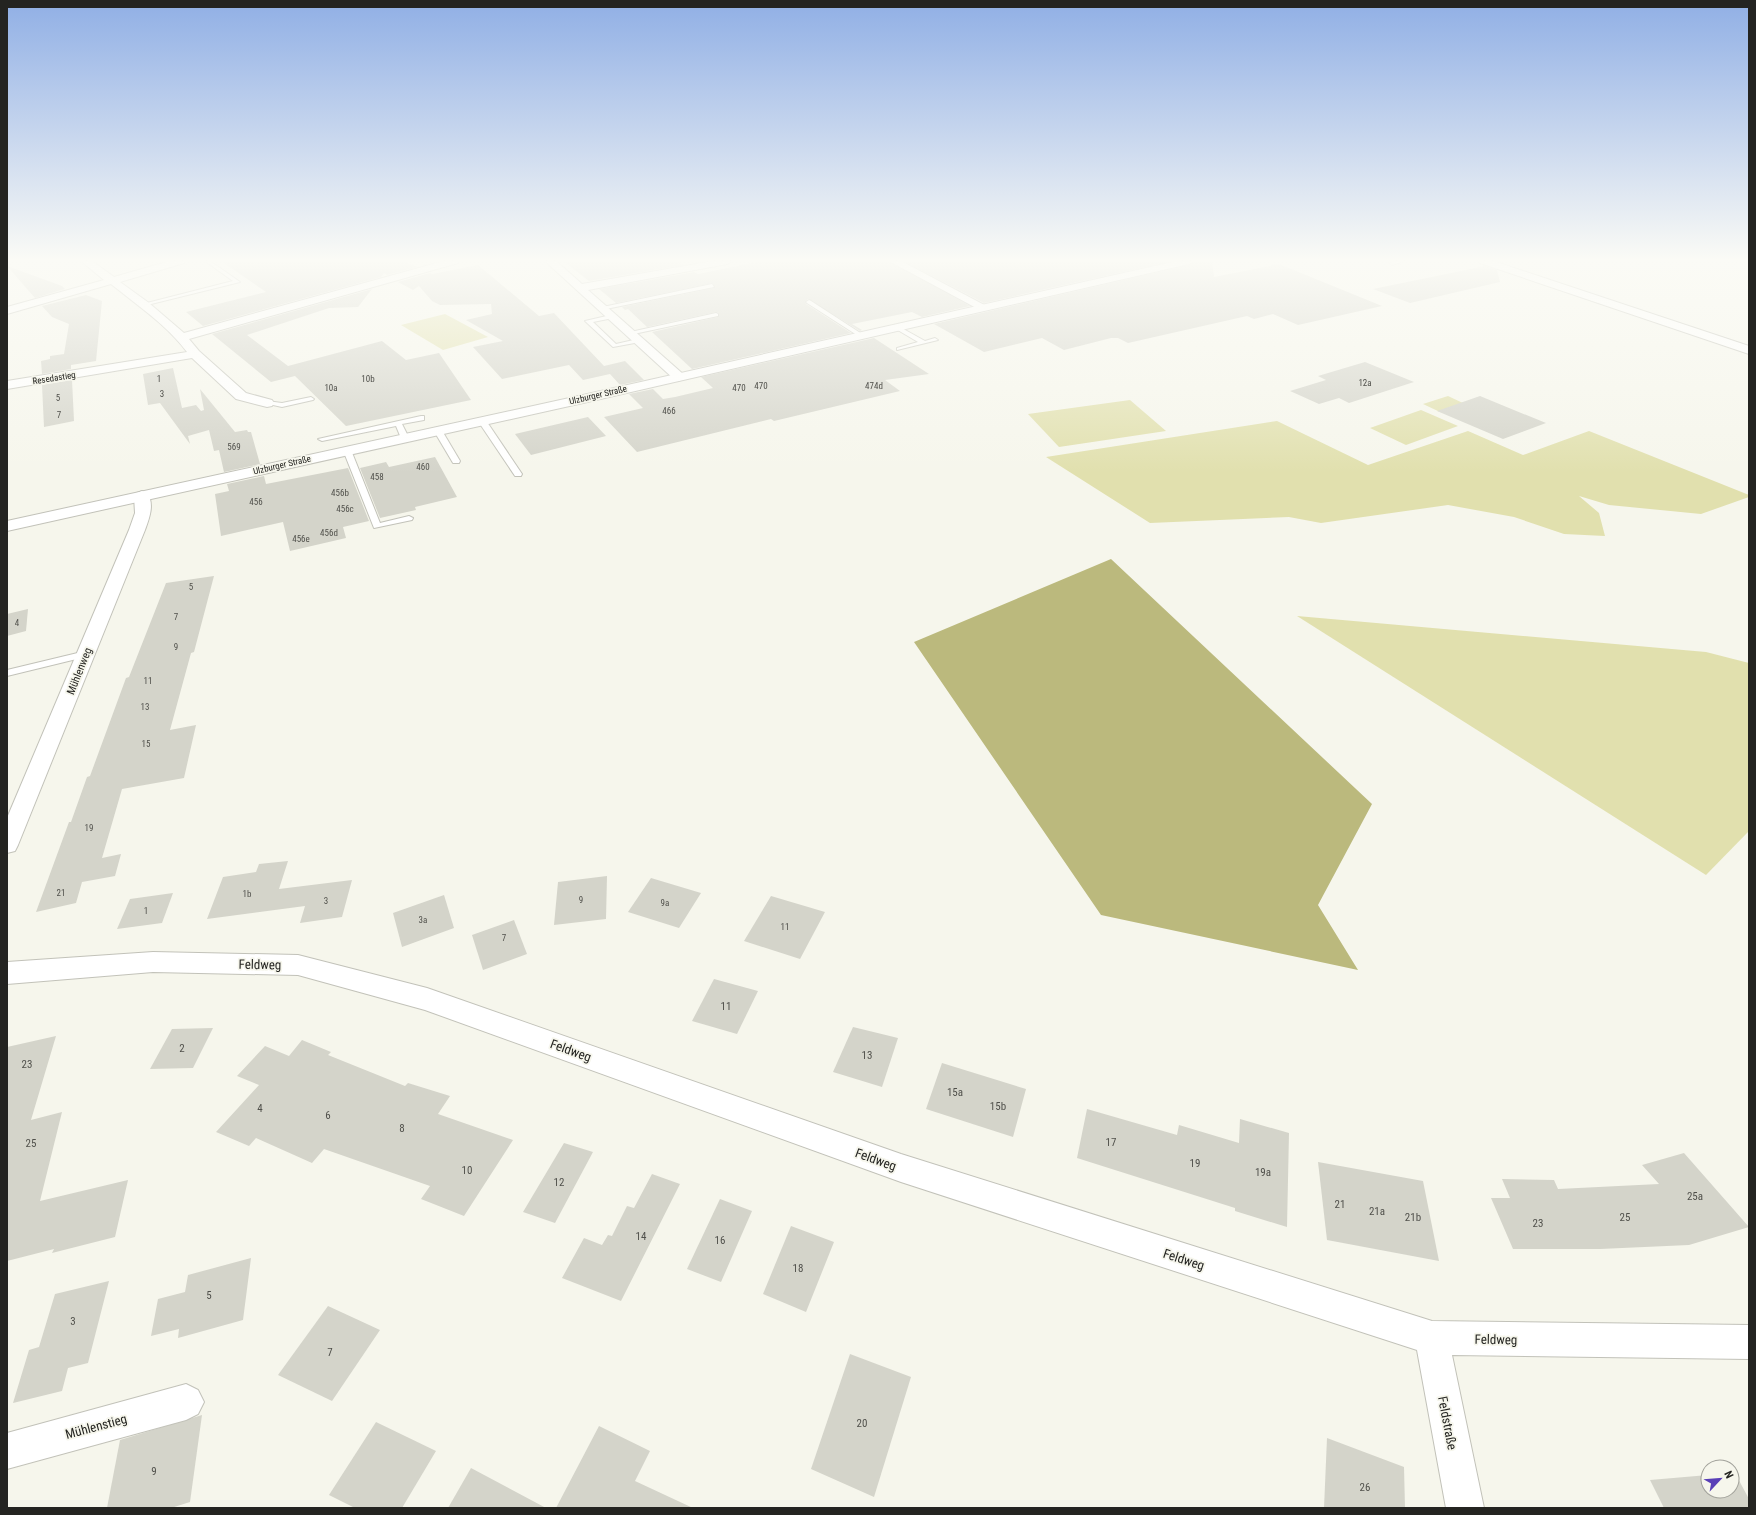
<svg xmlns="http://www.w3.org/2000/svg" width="1756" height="1515" viewBox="0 0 1756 1515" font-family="'Roboto Condensed',sans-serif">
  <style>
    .green { fill: #e1e0ae }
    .forest { fill: #bbb97d }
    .building { fill: #d4d4ca }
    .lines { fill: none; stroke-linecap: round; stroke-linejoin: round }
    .lane-casing { stroke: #c2c2b9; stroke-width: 2 }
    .street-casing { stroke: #c2c2b9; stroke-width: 2 }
    .secondary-casing { stroke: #c2c2b9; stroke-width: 2 }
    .lane { fill: #fff; fill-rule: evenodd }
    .street { fill: #fff; fill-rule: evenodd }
    .secondary { fill: #fff; fill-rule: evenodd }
    .labels { text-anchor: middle; stroke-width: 3.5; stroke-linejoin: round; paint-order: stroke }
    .far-street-label { font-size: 9px; fill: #242421; stroke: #f6f6ec }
    .number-label { font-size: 9px; fill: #50504b }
    .street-label { font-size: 11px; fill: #242421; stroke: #f6f6ec }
    .near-number-label { font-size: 11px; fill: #50504b }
    .near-street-label { font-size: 13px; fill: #242421; stroke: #f6f6ec }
  </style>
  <rect width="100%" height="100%" fill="#f6f6ec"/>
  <!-- green -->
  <g class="green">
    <polygon points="445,314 488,337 443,350 401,325"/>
    <polygon points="1448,396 1465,404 1440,412 1423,404"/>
    <polygon points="1130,400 1166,431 1059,447 1028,414"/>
    <polygon points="1421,410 1458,426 1406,445 1370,428"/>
    <polygon points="1277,421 1368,465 1468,431 1523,455 1589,431 1749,495 1749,497 1701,514 1609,505 1579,496 1599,513 1605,536 1564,534 1514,517 1448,505 1321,523 1289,517 1150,523 1046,457"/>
    <polygon points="1297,616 1706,652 1749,663 1749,831 1706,875"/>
  </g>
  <!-- forest -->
  <polygon class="forest" points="1111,559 1372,804 1318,905 1358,970 1101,915 914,642"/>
  <!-- building -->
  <g class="building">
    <polygon points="221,261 403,261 417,267 387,275 384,273 381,277 203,326 186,312 266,292"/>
    <polygon points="563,261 676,261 683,265 589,281"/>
    <polygon points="762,261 888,261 970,306 922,317 912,312 852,324 862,330 860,331 808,299 805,302 806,304 851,333 692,369 652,332 718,317 719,313 716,312 647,327 628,309 625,310 622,307 714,288 713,283 616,303 599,289 694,272 698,274"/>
    <polygon points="903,261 1172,261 984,303"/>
    <polygon points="1195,261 1212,261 1214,277 1279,264 1382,306 1298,325 1273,314 1254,319 1247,316 1128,343 1118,338 1111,338 1064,350 1042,338 984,352 934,324 1189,265"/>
    <polygon points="478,265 539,316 554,313 604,366 625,361 644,380 620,385 610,374 583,380 569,365 502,379 473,347 503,341 466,320 492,314 491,304 440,305 432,301 419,286 413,290 398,282 430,273 432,274"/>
    <polygon points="7,266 62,286 65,289 35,298"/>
    <polygon points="1485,266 1497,270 1500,282 1410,303 1373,289"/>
    <polygon points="372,289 358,307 329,308 247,335 288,366 382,341 406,360 439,353 471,400 346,426 295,376 271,382 212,334"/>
    <polygon points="86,295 102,301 96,361 71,365 71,369 42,374 41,361 50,359 50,356 64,354 69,324 52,317 42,306"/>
    <polygon points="874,338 929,374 885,380 900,391 774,421 771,419 637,452 604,417 643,408 629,394 653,389 663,399 675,397 713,388 701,377"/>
    <polygon points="1365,362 1414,382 1349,403 1339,398 1319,404 1290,391 1326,380 1318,376"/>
    <polygon points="173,368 182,408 196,405 201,411 204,410 200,389 235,432 247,430 248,432 251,432 260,464 224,472 219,450 214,451 209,430 188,436 190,444 160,403 148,405 143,374"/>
    <polygon points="72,380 74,421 44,427 42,385"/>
    <polygon points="1480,396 1509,408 1546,423 1503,439 1437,411"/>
    <polygon points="588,417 606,436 531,455 515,434"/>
    <polygon points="435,457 457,497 415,507 416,510 380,518 360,468 386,462 389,467"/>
    <polygon points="348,468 369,521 343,527 346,538 290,551 283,522 221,536 215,494 229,491 227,484 264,476 266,484"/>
    <polygon points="214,576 194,652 191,653 170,730 196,725 184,778 122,789 102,858 121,854 115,876 82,882 76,903 36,912 69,822 71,822 87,777 90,776 126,678 129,677 166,583"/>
    <polygon points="28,609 26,631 7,636 7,614"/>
    <polygon points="288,861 279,889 352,880 342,917 300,923 305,906 207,919 223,877 256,872 259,864"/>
    <polygon points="607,876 606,919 554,925 558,882"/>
    <polygon points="651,878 701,893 679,928 628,912"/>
    <polygon points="173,893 162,923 117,929 130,899"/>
    <polygon points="444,895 454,928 402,947 393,913"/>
    <polygon points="771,896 825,912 800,959 744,941"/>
    <polygon points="514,920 527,954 483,970 472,935"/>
    <polygon points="714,979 758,991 737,1034 692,1021"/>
    <polygon points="853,1027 898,1038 882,1087 833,1072"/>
    <polygon points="213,1028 193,1068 150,1069 172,1029"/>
    <polygon points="56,1036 31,1120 62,1112 40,1201 128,1180 115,1237 52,1253 54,1249 7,1261 7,1047"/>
    <polygon points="302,1040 331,1052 328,1055 405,1086 408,1083 450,1096 438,1114 513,1140 464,1216 421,1199 430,1186 324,1149 312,1163 256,1138 249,1146 216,1132 259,1085 237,1076 265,1046 289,1056"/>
    <polygon points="942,1063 1026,1089 1013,1137 926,1109"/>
    <polygon points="1087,1109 1177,1135 1179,1125 1239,1143 1240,1119 1289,1133 1287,1227 1235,1211 1235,1208 1077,1158"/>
    <polygon points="564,1143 593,1152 555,1223 523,1212"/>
    <polygon points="1684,1153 1749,1227 1689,1245 1600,1249 1513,1249 1491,1198 1510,1198 1502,1179 1554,1180 1558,1189 1659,1184 1642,1165"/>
    <polygon points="1318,1162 1423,1181 1439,1261 1327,1240"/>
    <polygon points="652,1174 680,1184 621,1301 562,1278 584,1238 602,1245 608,1235 612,1236 627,1206 634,1208"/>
    <polygon points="720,1199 752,1211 721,1282 687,1269"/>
    <polygon points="791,1226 834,1242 806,1312 763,1294"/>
    <polygon points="251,1258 243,1320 178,1338 179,1329 151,1336 158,1299 185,1292 188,1275"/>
    <polygon points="109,1281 88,1363 68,1368 62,1391 13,1403 29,1350 39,1347 55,1294"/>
    <polygon points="328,1306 380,1330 332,1401 278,1375"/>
    <polygon points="850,1354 911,1377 874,1497 811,1469"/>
    <polygon points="202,1415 190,1502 171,1508 107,1508 120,1440"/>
    <polygon points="376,1422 436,1451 402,1508 355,1508 329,1495"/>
    <polygon points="599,1426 650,1451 635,1481 693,1508 556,1508"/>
    <polygon points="1327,1438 1404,1467 1405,1508 1324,1508"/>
    <polygon points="471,1468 546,1508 448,1508"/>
    <polygon points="1735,1473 1749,1499 1749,1508 1664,1508 1650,1480 1708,1475 1708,1491 1732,1491 1732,1474"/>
  </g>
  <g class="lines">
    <defs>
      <g id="lane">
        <polygon points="205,261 210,261 240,282 143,306 143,304 233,281"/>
        <polygon points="1396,261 1405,261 1392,265 1389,263"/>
        <polygon points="712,284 714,287 601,310 598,308"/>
        <polygon points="809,300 811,301 865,336 860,337 807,303 806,302"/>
        <polygon points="716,313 718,314 718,316 629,335 626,333"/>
        <polygon points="611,315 613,316 613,318 593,322 616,344 638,339 640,340 640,342 613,347 585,321"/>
        <polygon points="898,326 925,341 935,338 938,340 897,350 897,348 918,342 896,329 895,328"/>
        <polygon points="311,397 314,399 313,400 282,407 264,403 267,401 282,403"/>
        <polygon points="421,416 424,416 424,420 402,424 409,438 405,440 401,438 396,426 322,441 318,439"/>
        <polygon points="479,419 485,419 522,474 521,476 515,476 478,421"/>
        <polygon points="435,429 441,429 460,461 459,463 453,463 434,431"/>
        <polygon points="344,448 351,450 380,523 409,516 413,518 412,520 374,528 343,450"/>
        <polygon points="86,651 91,654 89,656 7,676 7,670"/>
      </g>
      <g id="street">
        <path d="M81,261H92L114,277L170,261H185L184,263L120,282L149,303L184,333L444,261H459L458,263L189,339L199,351L246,393L272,400L274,403L272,406L267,407L236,399L192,358L7,389V381L187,352C167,325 137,305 111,284L7,314V307L104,280Z"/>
        <polygon points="545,261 556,261 582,284 713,261 732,261 727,264 588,290 683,374 685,377 679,381 675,380"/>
        <polygon points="889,261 901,261 990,308 988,310 980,310"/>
        <polygon points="1479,261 1493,261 1749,346 1749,354 1480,263"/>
        <path d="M142,491L147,493C155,504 149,519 145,530L18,845L15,851L7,853V818L129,530L135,513L134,496L137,493Z"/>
        <polygon points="153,952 298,955 427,988 901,1154 1432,1321 1749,1325 1749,1359 1452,1355 1484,1508 1446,1508 1417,1350 901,1182 425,1010 298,975 153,972 7,984 7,962"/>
        <polygon points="186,1384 198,1390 204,1402 198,1414 186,1420 7,1469 7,1433"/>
      </g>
      <polygon id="secondary" points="1177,261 1194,261 1189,264 583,403 7,531 7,521 583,395"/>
    </defs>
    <!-- lane casing -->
    <use href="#lane" class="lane-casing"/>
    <!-- street casing -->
    <use href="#street" class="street-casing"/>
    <!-- secondary casing -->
    <use href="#secondary" class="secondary-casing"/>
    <!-- lane -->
    <use href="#lane" class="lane"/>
    <!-- street -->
    <use href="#street" class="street"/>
    <!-- secondary -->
    <use href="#secondary" class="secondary"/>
  </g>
  <!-- sky -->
  <linearGradient id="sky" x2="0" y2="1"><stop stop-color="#90afe5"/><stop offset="0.55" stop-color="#fbfbf6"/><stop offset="1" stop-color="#fbfbf6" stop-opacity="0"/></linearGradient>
  <rect width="1756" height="473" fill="url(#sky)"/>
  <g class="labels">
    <!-- far-street labels -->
    <g class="far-street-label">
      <text transform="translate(54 378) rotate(-9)" y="3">Resedastieg</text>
      <text transform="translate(598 395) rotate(-13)" y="3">Ulzburger Straße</text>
      <text transform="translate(282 465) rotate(-13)" y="3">Ulzburger Straße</text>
    </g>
    <!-- number labels -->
    <g class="number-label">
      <text x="159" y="382">1</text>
      <text x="368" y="382">10b</text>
      <text x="1365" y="386">12a</text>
      <text x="761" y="389">470</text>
      <text x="874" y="389">474d</text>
      <text x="331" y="391">10a</text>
      <text x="739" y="391">470</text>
      <text x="162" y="397">3</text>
      <text x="58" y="401">5</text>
      <text x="669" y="414">466</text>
      <text x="59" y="418">7</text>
      <text x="234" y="450">569</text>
      <text x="423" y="470">460</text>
      <text x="377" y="480">458</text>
      <text x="340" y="496">456b</text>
      <text x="256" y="505">456</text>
      <text x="345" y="512">456c</text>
      <text x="329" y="536">456d</text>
      <text x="301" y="542">456e</text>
      <text x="191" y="590">5</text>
      <text x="176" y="620">7</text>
      <text x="17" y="626">4</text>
      <text x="176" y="650">9</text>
      <text x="148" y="684">11</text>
      <text x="145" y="710">13</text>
      <text x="146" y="747">15</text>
      <text x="89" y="831">19</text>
      <text x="61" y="896">21</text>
      <text x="247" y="897">1b</text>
      <text x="581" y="903">9</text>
      <text x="326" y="904">3</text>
      <text x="665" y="906">9a</text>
      <text x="146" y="914">1</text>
      <text x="423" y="923">3a</text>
      <text x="785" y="930">11</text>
      <text x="504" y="941">7</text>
    </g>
    <!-- street labels -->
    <g class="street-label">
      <text transform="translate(79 671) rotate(-68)" y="4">Mühlenweg</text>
    </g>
    <!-- near-number labels -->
    <g class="near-number-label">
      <text x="726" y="1010">11</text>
      <text x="182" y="1052">2</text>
      <text x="867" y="1059">13</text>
      <text x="27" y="1068">23</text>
      <text x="955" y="1096">15a</text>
      <text x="998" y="1110">15b</text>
      <text x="260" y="1112">4</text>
      <text x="328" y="1119">6</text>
      <text x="402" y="1132">8</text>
      <text x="1111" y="1146">17</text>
      <text x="31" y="1147">25</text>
      <text x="1195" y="1167">19</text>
      <text x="467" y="1174">10</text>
      <text x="1263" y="1176">19a</text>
      <text x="559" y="1186">12</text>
      <text x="1695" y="1200">25a</text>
      <text x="1340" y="1208">21</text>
      <text x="1377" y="1215">21a</text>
      <text x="1413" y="1221">21b</text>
      <text x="1625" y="1221">25</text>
      <text x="1538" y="1227">23</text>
      <text x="641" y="1240">14</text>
      <text x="720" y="1244">16</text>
      <text x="798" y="1272">18</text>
      <text x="209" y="1299">5</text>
      <text x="73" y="1325">3</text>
      <text x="330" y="1356">7</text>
      <text x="862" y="1427">20</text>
      <text x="154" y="1475">9</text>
      <text x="1365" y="1491">26</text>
    </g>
    <!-- near-street labels -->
    <g class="near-street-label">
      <text transform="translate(260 964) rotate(1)" y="5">Feldweg</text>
      <text transform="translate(571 1050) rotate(20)" y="5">Feldweg</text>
      <text transform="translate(876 1159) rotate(20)" y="5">Feldweg</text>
      <text transform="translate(1184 1259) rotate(18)" y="5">Feldweg</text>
      <text transform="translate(1496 1339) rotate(1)" y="5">Feldweg</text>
      <text transform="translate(1448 1423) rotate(79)" y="5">Feldstraße</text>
      <text transform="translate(96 1426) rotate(-15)" y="5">Mühlenstieg</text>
    </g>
  </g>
  <!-- border -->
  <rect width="1756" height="1515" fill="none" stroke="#242421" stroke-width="16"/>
  <!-- north arrow -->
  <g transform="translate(1720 1479) rotate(64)"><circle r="19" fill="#f6f6ec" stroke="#a2a29b"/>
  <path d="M0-3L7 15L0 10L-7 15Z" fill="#593fb7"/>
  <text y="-6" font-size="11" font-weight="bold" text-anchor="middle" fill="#242421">N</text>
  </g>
</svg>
